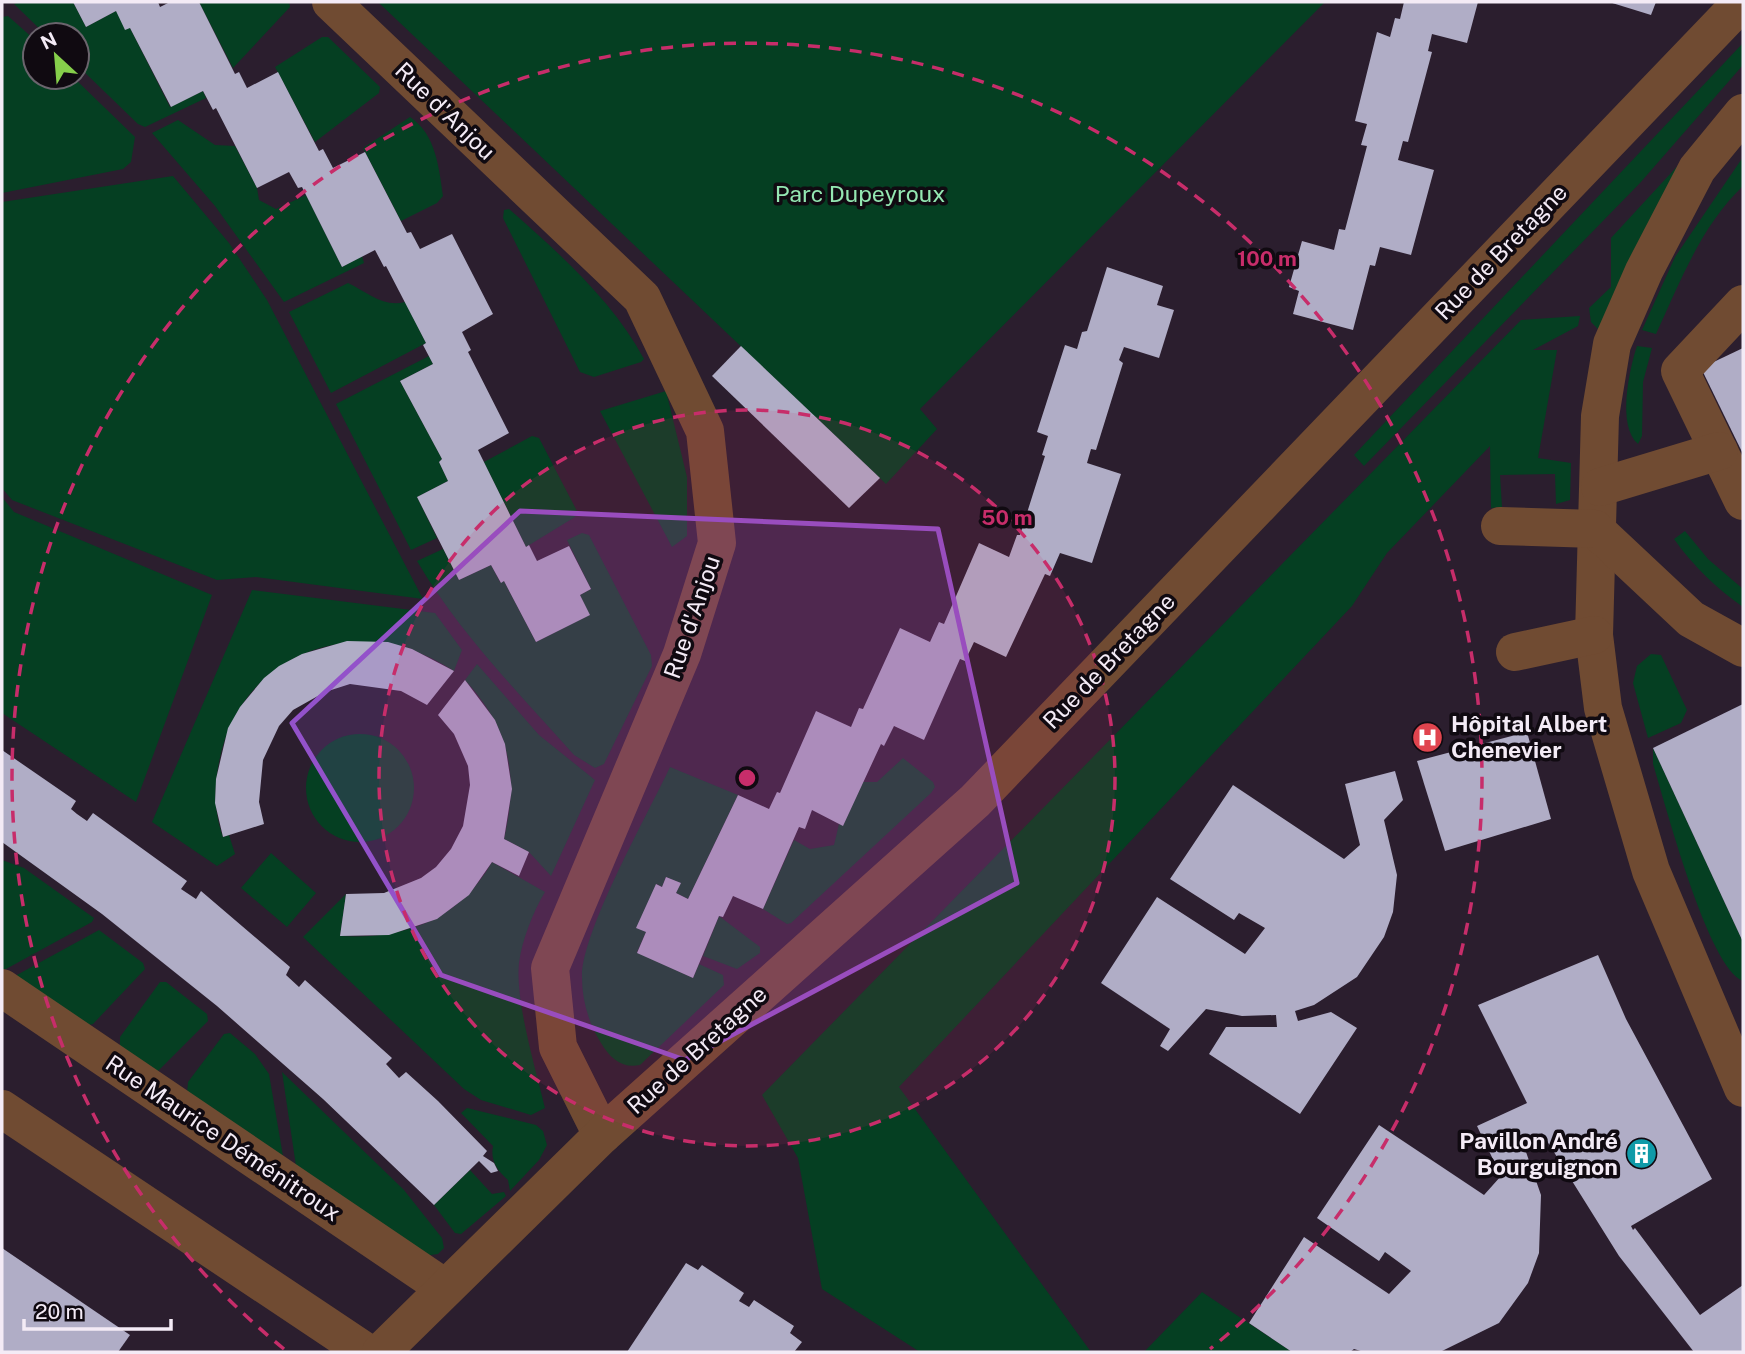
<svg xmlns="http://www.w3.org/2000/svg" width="1745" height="1354" viewBox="0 0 1745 1354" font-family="'Public Sans',sans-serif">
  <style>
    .green { fill: #053f22 }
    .building { fill: #b0adc6 }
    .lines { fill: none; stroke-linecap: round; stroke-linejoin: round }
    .minor { stroke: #704b32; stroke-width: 38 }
    .marked { fill: #9352ca; fill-opacity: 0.2; stroke: #9352ca; stroke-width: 5; stroke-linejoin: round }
    .ring { fill: none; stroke: #c72d6a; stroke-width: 3.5; stroke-dasharray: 12 9 }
    .labels { text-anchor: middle; stroke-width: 7; stroke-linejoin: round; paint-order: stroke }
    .street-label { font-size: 23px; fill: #f4ebf6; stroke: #100a11 }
    .park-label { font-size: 23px; fill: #94e7b2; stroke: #100a11 }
    .poi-label { font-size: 23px; font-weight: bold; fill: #f4ebf6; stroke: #100a11; text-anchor: start }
    .centre { fill: #c72d6a; stroke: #100a11; stroke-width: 3.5 }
    .ring-label { font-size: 21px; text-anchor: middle; font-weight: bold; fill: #c72d6a; stroke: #100a11; stroke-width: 7; stroke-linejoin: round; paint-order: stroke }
  </style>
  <rect width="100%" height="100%" fill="#2b1e2e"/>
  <!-- green -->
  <g class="green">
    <polygon points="20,2 73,2 86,27 116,11 130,28 170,107 203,91 206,98 145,127 138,124 77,65 77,35 46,35 14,4"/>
    <polygon points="199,2 289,2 290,7 233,68"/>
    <polygon points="378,2 1325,2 920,409 937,429 886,484"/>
    <polygon points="8,16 35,40 35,77 73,77 135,137 131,162 123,169 2,193 2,17"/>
    <polygon points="322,37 328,37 380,87 379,93 315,142 275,67"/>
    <polygon points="1743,43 1743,65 1640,183 1364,466 1354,455"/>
    <polygon points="1743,95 1601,332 1591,322 1589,308 1611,287 1611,238"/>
    <path d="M410,117C436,134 439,168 443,196L437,203L401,221L363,148Z"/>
    <polygon points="178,120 215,145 235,146 257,188 259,200 276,209 306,195 342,267 362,256 364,263 284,302 215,206 152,133"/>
    <path d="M1743,157V186C1701,226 1680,282 1656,334L1642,330L1675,257Z"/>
    <polygon points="173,176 229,243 267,300 423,599 256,577 217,580 12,500 2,488 2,202"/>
    <path d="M509,209C558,252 613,301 644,359L641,362L594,377L580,372L503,218L504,210Z"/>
    <path d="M348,283C367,292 384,308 405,302L426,343L331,393L289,312Z"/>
    <polygon points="1580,316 1578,326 1533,350 1557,350 1538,458 1571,463 1570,500 1556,504 1555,474 1500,475 1502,507 1491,508 1490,446 1387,553 1352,606 899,1087 1091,1352 920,1352 822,1289 798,1158 762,1095 1521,320"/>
    <path d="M1637,346L1652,348L1643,382L1642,436L1638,444C1617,426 1629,370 1637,346Z"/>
    <polygon points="429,356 433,364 400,381 442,459 439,462 448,481 417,497 437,538 411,550 336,404"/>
    <polygon points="666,391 687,477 687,536 672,547 600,411"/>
    <polygon points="532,436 539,438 577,511 575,517 526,547 484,462"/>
    <polygon points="2,497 14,512 212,595 136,802 2,713"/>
    <path d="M1685,531L1708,559L1743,589V607C1716,588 1693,566 1674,539Z"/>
    <path d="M582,533L589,535L651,655L652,666L604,764L595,768L574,755C519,693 459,633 417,561L443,549L459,580L491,565L500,582L504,581L536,642L589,615L580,595L591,589L567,540Z"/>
    <path d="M252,590L435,613L462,650L454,671C362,610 241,649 219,762C214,788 214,812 223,837L229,835L235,854L217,866L152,822Z"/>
    <polygon points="1651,654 1661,655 1687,710 1681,723 1648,738 1633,683 1637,666"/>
    <path d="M477,664L539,735L595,780L551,876L529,852L504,839C519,775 510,729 465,680Z"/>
    <circle cx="360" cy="788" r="54"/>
    <path d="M1653,748L1743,942V981C1708,968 1665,803 1653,764Z"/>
    <polygon points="903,758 933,782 935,787 931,793 791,923 787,924 763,909 794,840 810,849 834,845 839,824 843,825 863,782 877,782"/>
    <path d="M670,767L738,795L688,899L676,893L680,883L666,877L662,887L657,884L646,932L637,952L693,978L699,964L723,975L724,985L640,1065C622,1069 610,1058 601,1043C589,1024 582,1001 582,978C580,934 649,812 670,767Z"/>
    <polygon points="271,853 316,893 287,927 241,888"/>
    <polygon points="2,860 24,868 94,918 92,922 6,969 2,969"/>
    <path d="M492,862L545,892C533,912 522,940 519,963C515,1001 536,1070 545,1108L531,1115L481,1100L464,1089L303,937L346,894L340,936C404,940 460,919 492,862Z"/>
    <polygon points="719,916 760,947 760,953 737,969 703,956"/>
    <polygon points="99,930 143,963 145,969 93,1024 84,1026 15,976"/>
    <polygon points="160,982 166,982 207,1014 208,1021 156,1073 120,1047 120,1037"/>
    <polygon points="230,1033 255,1054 269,1074 283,1156 187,1094 188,1082 224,1034"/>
    <polygon points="282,1072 404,1190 442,1238 444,1248 438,1254 423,1256 296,1166"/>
    <path d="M467,1108L536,1125L543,1131L547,1145L539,1160L510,1191L508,1180C498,1171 490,1161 493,1146L461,1113Z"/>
    <polygon points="470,1170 492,1194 504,1192 506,1196 461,1234 455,1233 434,1205"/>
    <polygon points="1202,1292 1292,1352 1144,1352"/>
  </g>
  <!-- building -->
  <g class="building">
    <polygon points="73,2 158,2 160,7 170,2 199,2 235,74 239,72 247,88 278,72 319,151 323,149 333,168 365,152 407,233 411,232 420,249 452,234 493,314 462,332 471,350 468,352 509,433 478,450 526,547 529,545 537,561 569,546 591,589 580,595 590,615 536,642 504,581 501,583 491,565 459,580 417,497 448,481 439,462 442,459 400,381 433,364 423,345 426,343 386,266 384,267 375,250 342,267 302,187 298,188 289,172 257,188 216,108 213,110 203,91 171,107 130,28 125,30 116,11 86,27"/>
    <polygon points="1404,2 1478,2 1467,43 1432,34 1428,51 1432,52 1408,142 1403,141 1398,160 1434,170 1411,255 1380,247 1375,266 1370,265 1353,330 1293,314 1299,291 1289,287 1302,241 1334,250 1339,229 1345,230 1367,146 1361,145 1367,124 1355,121 1377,32 1390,37 1395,18 1400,19"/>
    <polygon points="1609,2 1656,2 1651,15"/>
    <polygon points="1107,267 1163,286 1157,305 1174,310 1159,358 1124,347 1119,360 1123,363 1096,450 1091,449 1087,463 1121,474 1092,563 1060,553 1050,576 1045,574 1006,657 974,642 965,661 960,659 924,740 894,726 884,746 881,744 843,826 812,810 805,829 799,827 763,909 733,896 723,917 719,916 693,978 637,953 646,932 636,928 656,884 662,887 666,877 681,883 676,893 688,899 738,795 769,809 777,792 780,793 816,711 851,727 859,708 863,709 900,628 930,642 939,622 944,624 979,543 1009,557 1017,535 1020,535 1045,456 1042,455 1048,436 1037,432 1065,345 1077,349 1082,332 1087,331"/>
    <polygon points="741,346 880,478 849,508 712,376"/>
    <polygon points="1743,348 1743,454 1701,368"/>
    <polygon points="347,641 388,642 412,649 454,671 427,705 401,691 350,684 325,692 293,710 279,726 263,760 259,802 264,824 223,837 215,803 216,779 228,728 240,707 264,678 279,666 302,654"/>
    <polygon points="465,680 495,720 505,744 512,789 504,839 529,852 519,876 492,862 469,895 437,919 389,935 340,936 346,894 384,893 421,878 436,867 451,849 463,826 470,785 468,766 454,734 438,715"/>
    <polygon points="1743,704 1743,942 1653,748"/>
    <polygon points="1527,732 1551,819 1445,851 1417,761"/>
    <polygon points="2,750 76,801 71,809 77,814 87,821 93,813 187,881 181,889 196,899 201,891 290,967 286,975 299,987 305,980 392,1058 386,1064 399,1078 406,1072 438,1101 487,1151 483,1156 494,1163 498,1171 491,1173 479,1161 434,1205 323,1099 217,1006 102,914 2,842"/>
    <polygon points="1395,771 1403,800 1384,820 1397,875 1393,912 1384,937 1357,977 1314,1005 1295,1011 1298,1021 1331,1012 1357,1028 1300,1114 1209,1054 1226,1027 1277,1027 1276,1015 1242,1016 1206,1009 1168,1051 1160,1046 1170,1029 1101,983 1157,897 1245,954 1265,928 1239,913 1234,920 1170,879 1233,785 1344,859 1360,845 1345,784"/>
    <polygon points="1598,955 1626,1019 1712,1179 1631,1226 1633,1230 1635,1228 1700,1315 1743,1285 1743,1352 1694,1352 1619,1256 1542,1133 1526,1152 1541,1195 1539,1253 1528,1283 1499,1323 1440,1352 1364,1352 1354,1349 1350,1352 1292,1352 1249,1323 1304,1237 1389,1294 1411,1271 1385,1252 1379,1261 1317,1218 1379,1125 1484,1195 1501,1176 1477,1126 1527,1103 1478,1005"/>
    <polygon points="2,1248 130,1335 118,1352 2,1352"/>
    <polygon points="686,1263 698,1270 702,1265 744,1293 739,1301 749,1307 754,1300 794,1326 790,1333 802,1342 794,1352 627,1352"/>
  </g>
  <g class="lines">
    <!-- minor -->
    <g class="minor">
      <polyline points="331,2 642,298 705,431 717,543 682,654 550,968 558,1047 602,1135"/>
      <polyline points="1743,113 1697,169 1644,271 1612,344 1600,416 1594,635 1603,708 1651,871 1743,1088"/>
      <polyline points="1743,304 1680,371 1743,501"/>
      <polyline points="1600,487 1719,451"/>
      <polyline points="1500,526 1595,529 1691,619 1743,648"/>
      <polyline points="1515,652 1594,635"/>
      <polyline points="2,988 445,1288"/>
      <polyline points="2,1109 366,1352"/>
      <polyline points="381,1352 602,1135 975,801 1742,2"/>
    </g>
  </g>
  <!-- marked area -->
  <path class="marked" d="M520,511L938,529L1017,883L685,1060L441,975L292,723Z"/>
  <!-- distance rings -->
  <circle cx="747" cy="778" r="368" fill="#c72d6a" fill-opacity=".12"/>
  <g class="ring">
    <circle cx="747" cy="778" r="368"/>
    <path d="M284 1349A735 735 0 1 1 1210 1349"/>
  </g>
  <!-- icons -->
  <defs>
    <symbol id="hospital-disc" viewBox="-11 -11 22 22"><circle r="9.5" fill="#e0444e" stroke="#100a11"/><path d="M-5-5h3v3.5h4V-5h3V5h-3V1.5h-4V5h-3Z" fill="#fff"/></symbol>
    <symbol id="building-disc" viewBox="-11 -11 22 22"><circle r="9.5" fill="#0f9aa8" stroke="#100a11"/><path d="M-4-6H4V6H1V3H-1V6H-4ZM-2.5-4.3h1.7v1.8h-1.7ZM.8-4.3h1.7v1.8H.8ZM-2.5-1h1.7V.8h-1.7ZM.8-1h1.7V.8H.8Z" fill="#fff"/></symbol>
  </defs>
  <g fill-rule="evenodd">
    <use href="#hospital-disc" x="1410" y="720" width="35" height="35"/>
    <use href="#building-disc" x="1624" y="1136" width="35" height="35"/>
  </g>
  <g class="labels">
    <!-- street labels -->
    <g class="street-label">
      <text transform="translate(445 111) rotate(44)" y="8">Rue d'Anjou</text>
      <text transform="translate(1501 252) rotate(-46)" y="8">Rue de Bretagne</text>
      <text transform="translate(692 617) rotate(-71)" y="8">Rue d'Anjou</text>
      <text transform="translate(1109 661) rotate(-46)" y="8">Rue de Bretagne</text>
      <text transform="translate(697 1050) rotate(-42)" y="8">Rue de Bretagne</text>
      <text transform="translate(223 1138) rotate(34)" y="8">Rue Maurice Déménitroux</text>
    </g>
    <!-- park labels -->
    <g class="park-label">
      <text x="860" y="202">Parc Dupeyroux</text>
    </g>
    <!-- poi labels -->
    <g class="poi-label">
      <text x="1451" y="732">Hôpital Albert<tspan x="1451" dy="26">Chenevier</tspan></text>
      <text x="1618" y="1149" text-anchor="end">Pavillon André<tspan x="1618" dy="26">Bourguignon</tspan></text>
    </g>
  </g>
  <circle cx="747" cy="778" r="10" class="centre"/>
  <g class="ring-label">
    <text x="1267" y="266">100 m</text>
    <text x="1007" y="525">50 m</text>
  </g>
  <!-- border -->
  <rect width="1745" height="1354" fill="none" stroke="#f4ebf6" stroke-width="7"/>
  <!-- north arrow -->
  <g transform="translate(56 56) rotate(334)"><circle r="33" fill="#100a11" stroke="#6b646d" stroke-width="2"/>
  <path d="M0-5L12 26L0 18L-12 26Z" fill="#86cf4b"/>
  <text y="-10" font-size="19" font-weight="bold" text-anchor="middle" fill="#f4ebf6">N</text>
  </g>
  <!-- scale -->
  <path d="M24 1319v10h147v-10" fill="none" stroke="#f4ebf6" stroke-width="3.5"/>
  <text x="35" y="1319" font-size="21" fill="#f4ebf6" stroke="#100a11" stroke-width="5" paint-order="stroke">20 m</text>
</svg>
